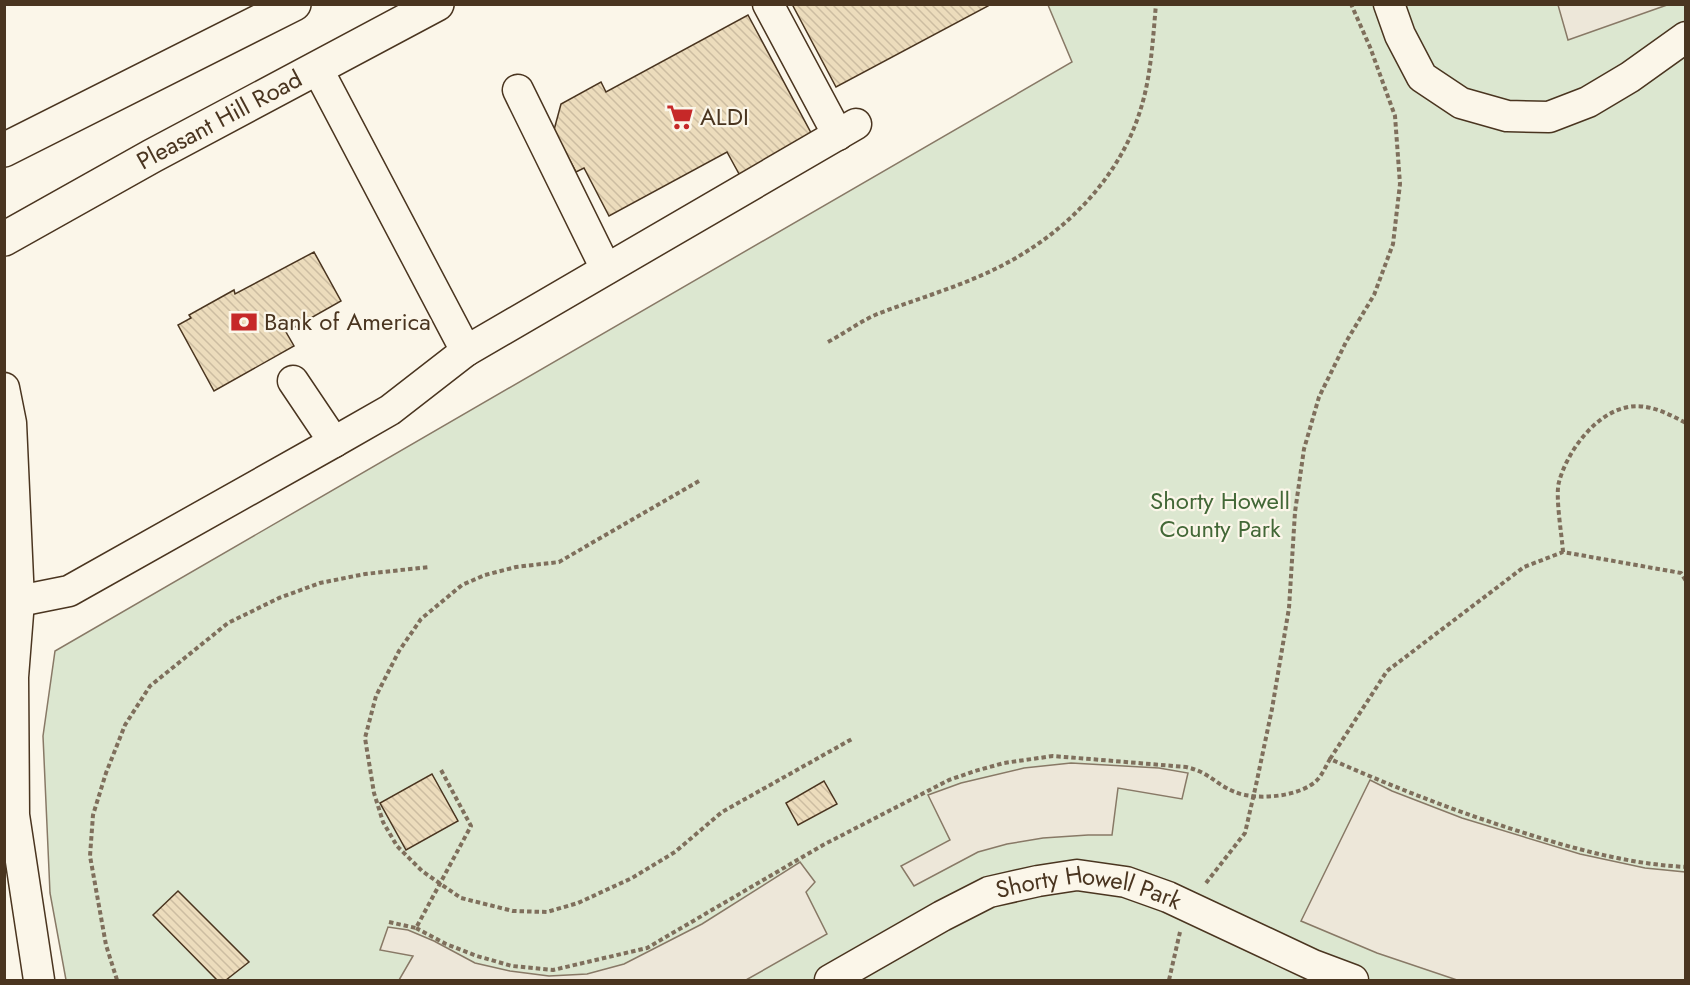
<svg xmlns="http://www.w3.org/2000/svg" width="1690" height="985" viewBox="0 0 1690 985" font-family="Jost,sans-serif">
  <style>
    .green { fill: #dce7d0; stroke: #887966; stroke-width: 1.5 }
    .parking { fill: #ede7d9; stroke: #887966; stroke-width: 1.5 }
    .building { fill: url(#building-back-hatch); stroke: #4a3520; stroke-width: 1.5 }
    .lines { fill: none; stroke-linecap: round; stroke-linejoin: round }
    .minor-casing { stroke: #4a3520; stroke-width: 33 }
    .highway-casing { stroke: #4a3520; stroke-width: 36 }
    .path { stroke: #7f6f5c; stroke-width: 4; stroke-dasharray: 4.5 3; stroke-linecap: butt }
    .minor { stroke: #fbf6e9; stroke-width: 30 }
    .highway { stroke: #fbf6e9; stroke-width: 33 }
    .labels { text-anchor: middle; stroke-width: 4.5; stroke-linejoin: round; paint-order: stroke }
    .poi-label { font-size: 24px; fill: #4a3520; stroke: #fbf6e9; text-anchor: start }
    .street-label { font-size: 24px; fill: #4a3520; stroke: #fbf6e9 }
    .park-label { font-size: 24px; fill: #436837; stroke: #fbf6e9 }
  </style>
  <defs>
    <pattern id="building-back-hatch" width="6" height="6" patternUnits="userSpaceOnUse" patternTransform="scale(1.5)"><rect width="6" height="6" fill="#ecdcbc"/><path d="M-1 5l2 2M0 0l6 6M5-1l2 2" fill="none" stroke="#ccbda1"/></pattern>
  </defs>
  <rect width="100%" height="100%" fill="#fbf6e9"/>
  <!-- green -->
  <polygon class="green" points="1048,5 1685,5 1685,980 66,980 50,893 43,736 55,651 1072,62"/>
  <!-- parking -->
  <g class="parking">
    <polygon points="1558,5 1558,4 1667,5 1568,40"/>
    <polygon points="1071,763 1159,768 1188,773 1182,799 1118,788 1112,835 1088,835 1043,838 1007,844 978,852 914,886 901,866 950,840 928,795 961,783 1024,768"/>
    <polygon points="1370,780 1392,791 1462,818 1580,854 1645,868 1685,872 1685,980 1457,980 1377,953 1301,921"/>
    <polygon points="800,862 815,882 806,892 827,934 746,980 399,980 413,956 380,950 388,927 408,930 434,941 475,963 510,971 549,976 587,974 624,964 702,924"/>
  </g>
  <!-- building -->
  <g class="building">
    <polygon points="792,4 987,4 988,6 836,87"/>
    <polygon points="748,15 817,144 744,183 727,152 609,216 584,168 576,172 554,130 561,104 601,82 606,92"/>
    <polygon points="314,252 341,301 286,332 294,346 214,391 178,325 191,318 189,315 234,290 235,294"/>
    <polygon points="432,774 458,821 406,850 380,803"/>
    <polygon points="824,781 837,804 798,825 786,803"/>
    <polygon points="178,891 249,962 226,980 217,980 153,915"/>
  </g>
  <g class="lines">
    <defs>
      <g id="minor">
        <polyline points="768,4 838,135"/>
        <polyline points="1389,4 1400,35 1422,77 1461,103 1507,116 1549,117 1588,102 1630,77 1686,37"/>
        <polyline points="317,68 466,351"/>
        <polyline points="518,90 606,269"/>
        <polyline points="293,381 334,442"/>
        <polyline points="4,388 11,423 19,601 13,677 14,815 39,980"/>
        <polyline points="19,601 69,591 334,442 390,410 466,351 856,124"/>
        <path id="s1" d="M830,980L942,916L989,892L1038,881L1077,875L1126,882L1168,897L1313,965L1353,980"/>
      </g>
      <g id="highway">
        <polyline points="4,150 294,4"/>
        <path id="s2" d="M4,239L152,156L437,4"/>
      </g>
    </defs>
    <!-- minor casing -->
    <use href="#minor" class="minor-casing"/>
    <!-- highway casing -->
    <use href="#highway" class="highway-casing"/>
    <!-- path -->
    <g class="path">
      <path d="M828,342C845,333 862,320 880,313C917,299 955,288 991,271C1059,239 1119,182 1141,108C1151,76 1153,38 1156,4"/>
      <polyline points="699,481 559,562 516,567 485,575 462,585 421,619 399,651 376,696 365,738 374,793 383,822 397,846 422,871 461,898 513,911 547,912 578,903 632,878 675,852 722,812 852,739"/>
      <path d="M1563,552C1562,536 1555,496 1559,482C1567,452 1595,413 1628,407C1648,403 1669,414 1686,423"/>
      <polyline points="1330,759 1387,671 1524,567 1563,552 1681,573 1686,581"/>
      <polyline points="1206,883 1245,833 1256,785 1272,709 1289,608 1295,512 1304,449 1319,397 1346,342 1374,295 1393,244 1400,184 1395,116 1370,47 1351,4"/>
      <polyline points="389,922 416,928 471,826 440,768"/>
      <path d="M416,928L446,944L477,956L512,966L553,970L647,948L823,845L949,780L975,771L1004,763L1053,756L1186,767C1209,772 1215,784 1235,792C1256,801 1302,797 1318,779C1323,773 1326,766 1330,759C1391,786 1452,810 1515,830C1571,848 1627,864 1686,867"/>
      <polyline points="117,980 106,945 90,856 93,815 106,773 125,725 150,686 228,623 279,598 320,583 365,574 429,567"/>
      <polyline points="1169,980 1180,932"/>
    </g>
    <!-- minor -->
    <use href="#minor" class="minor"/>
    <!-- highway -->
    <use href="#highway" class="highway"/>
  </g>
  <!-- icons -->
  <defs>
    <symbol id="supermarket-bare" viewBox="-9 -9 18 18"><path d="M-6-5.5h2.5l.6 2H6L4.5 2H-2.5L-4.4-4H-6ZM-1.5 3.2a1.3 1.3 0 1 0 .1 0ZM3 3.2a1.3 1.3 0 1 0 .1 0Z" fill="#c62828" stroke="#fbf6e9" stroke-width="2.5" paint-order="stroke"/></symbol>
    <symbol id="bank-bare" viewBox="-9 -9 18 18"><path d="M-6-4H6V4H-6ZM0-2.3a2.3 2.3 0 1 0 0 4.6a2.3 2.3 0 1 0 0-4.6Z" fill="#c62828" stroke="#fbf6e9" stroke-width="2.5" paint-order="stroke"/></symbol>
  </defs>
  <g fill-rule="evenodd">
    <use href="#supermarket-bare" x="661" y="98" width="38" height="38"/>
    <use href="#bank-bare" x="225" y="303" width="38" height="38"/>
  </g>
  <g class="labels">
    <!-- poi labels -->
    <g class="poi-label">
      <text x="700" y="125">ALDI</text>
      <text x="264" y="330">Bank of America</text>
    </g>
    <!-- street labels -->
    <g class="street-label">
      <text dy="8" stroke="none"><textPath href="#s2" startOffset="246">Pleasant Hill Road</textPath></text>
      <text dy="8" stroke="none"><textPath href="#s1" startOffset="284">Shorty Howell Park</textPath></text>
    </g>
    <!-- park labels -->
    <g class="park-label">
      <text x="1220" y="509">Shorty Howell<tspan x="1220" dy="28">County Park</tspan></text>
    </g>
  </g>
  <!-- border -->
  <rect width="1690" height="985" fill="none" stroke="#4a3520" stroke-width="12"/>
</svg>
